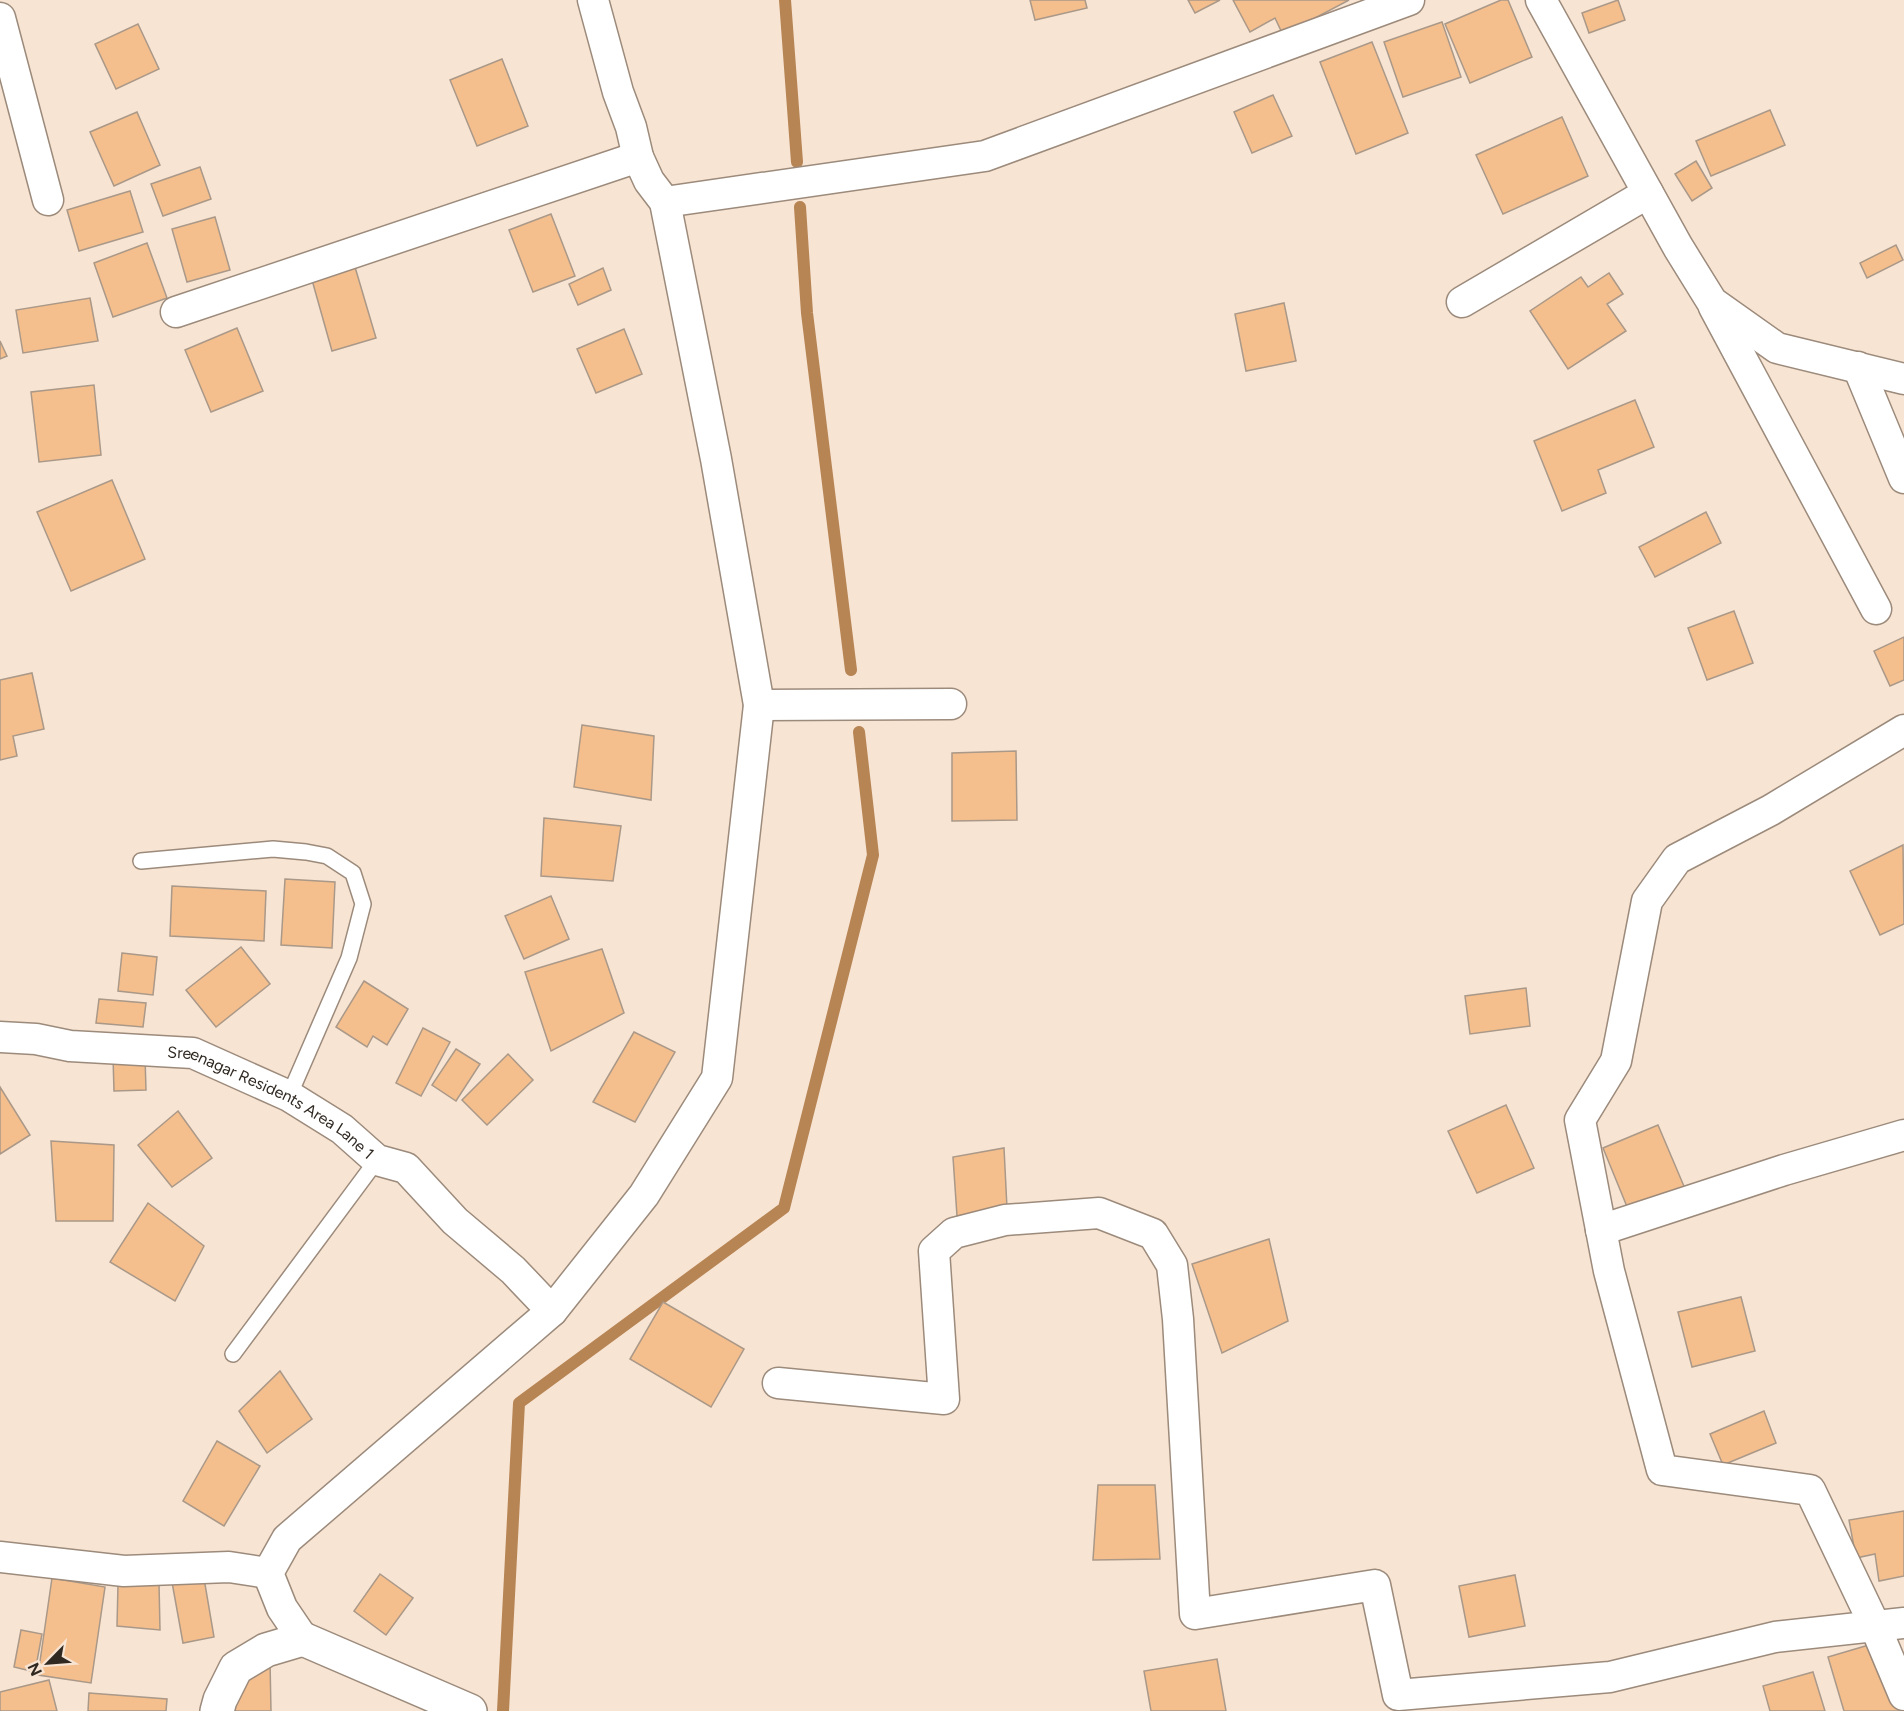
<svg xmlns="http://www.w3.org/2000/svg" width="1904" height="1711" viewBox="0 0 1904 1711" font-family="Figtree,sans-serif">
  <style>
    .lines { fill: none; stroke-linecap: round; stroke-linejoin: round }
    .stream { stroke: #b78454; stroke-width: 12 }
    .building { fill: #f5bf8d; stroke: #aa9888; stroke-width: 1.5 }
    .lane-casing { stroke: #9c8a7b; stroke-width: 18 }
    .street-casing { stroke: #9c8a7b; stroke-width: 33 }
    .secondary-casing { stroke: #9c8a7b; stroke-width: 36 }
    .lane { stroke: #fff; stroke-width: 15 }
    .street { stroke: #fff; stroke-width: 30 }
    .secondary { stroke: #fff; stroke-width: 33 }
    .labels { text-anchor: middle; stroke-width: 6; stroke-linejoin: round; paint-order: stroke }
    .street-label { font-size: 16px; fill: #302922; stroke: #f7e4d3 }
  </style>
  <rect width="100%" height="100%" fill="#f7e4d3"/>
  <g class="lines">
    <!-- stream -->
    <g class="stream">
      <polyline points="785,0 797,162"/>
      <polyline points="800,207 807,313 851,670"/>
      <polyline points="503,1711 519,1403 784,1208 873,855 859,732"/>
    </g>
  </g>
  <!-- building -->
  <g class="building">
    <polygon points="1030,0 1085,0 1087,8 1035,20"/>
    <polygon points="1188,0 1220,0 1195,13"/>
    <polygon points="1233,0 1349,0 1283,35 1275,18 1250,32"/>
    <polygon points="1501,0 1508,0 1532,57 1470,83 1445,24"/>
    <polygon points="1618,0 1625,20 1589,33 1582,13"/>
    <polygon points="1442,22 1461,77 1403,97 1384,42"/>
    <polygon points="138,24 159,69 116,89 95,44"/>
    <polygon points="1372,42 1408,133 1356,154 1320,62"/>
    <polygon points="502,59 528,126 477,146 450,80"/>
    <polygon points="1273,95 1292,136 1252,153 1234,112"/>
    <polygon points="1770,110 1785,145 1711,176 1696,141"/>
    <polygon points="137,112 160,165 114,186 90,132"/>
    <polygon points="1562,117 1588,176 1503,214 1476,155"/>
    <polygon points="1696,161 1712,188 1692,201 1675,174"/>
    <polygon points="200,167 211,199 163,216 151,184"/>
    <polygon points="130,191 143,232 79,251 67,210"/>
    <polygon points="551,214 575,276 533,292 509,230"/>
    <polygon points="215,217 230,270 187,282 172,229"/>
    <polygon points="147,243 167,298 113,317 94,263"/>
    <polygon points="1896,245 1903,260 1867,278 1860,263"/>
    <polygon points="355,267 376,338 332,351 312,280"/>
    <polygon points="603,268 611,290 578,305 569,284"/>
    <polygon points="1609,273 1623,294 1607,304 1626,331 1568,369 1530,311 1581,277 1588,287"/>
    <polygon points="90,298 98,341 23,353 16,310"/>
    <polygon points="1284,303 1296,361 1246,371 1235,314"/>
    <polygon points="237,328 263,391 211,412 185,350"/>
    <polygon points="624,329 642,374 596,393 577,349"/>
    <polygon points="0,341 7,356 0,359"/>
    <polygon points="94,385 101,455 39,462 31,392"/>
    <polygon points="1635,400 1654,447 1598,470 1606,493 1562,511 1534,441"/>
    <polygon points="112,480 145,559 71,591 37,512"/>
    <polygon points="1706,512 1721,543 1655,577 1639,547"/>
    <polygon points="1734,611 1753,663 1707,680 1688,628"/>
    <polygon points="1904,637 1904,680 1890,686 1874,651"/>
    <polygon points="32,673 44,729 13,736 17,756 0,760 0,680"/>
    <polygon points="582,725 654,736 651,800 574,787"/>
    <polygon points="1016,751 1017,820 952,821 952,753"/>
    <polygon points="544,818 621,826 613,881 541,876"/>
    <polygon points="1903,845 1904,924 1880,935 1850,871"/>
    <polygon points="285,879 335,882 332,948 281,945"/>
    <polygon points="172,886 266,891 264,941 170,936"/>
    <polygon points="551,896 569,939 524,959 505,916"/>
    <polygon points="241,947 270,984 216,1027 186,990"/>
    <polygon points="602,949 624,1013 551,1051 525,972"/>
    <polygon points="122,953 157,957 153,995 118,991"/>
    <polygon points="364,981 408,1009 387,1045 373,1036 367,1047 336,1027"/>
    <polygon points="1526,988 1530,1026 1470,1034 1465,996"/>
    <polygon points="99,999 146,1003 143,1027 96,1023"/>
    <polygon points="423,1028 450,1042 421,1096 396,1083"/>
    <polygon points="634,1032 675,1052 635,1122 593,1102"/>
    <polygon points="456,1049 480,1064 456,1101 432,1085"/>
    <polygon points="508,1054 533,1080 487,1125 462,1100"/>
    <polygon points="113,1057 145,1057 146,1090 114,1091"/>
    <polygon points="0,1087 30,1135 0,1154"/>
    <polygon points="1506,1105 1534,1168 1477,1193 1448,1131"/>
    <polygon points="178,1111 212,1158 172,1187 138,1145"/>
    <polygon points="1658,1125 1686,1191 1630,1214 1603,1148"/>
    <polygon points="51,1141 114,1145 113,1221 56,1221"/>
    <polygon points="1004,1148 1007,1208 957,1216 953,1157"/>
    <polygon points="148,1203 204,1246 175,1301 110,1262"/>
    <polygon points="1269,1239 1288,1321 1222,1353 1192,1264"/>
    <polygon points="1741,1297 1755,1351 1692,1367 1678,1312"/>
    <polygon points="663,1302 744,1349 711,1407 630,1359"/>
    <polygon points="280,1371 312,1419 267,1453 239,1411"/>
    <polygon points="1764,1411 1776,1443 1723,1465 1710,1434"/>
    <polygon points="217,1441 260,1466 224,1526 183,1501"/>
    <polygon points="1098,1485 1155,1485 1160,1559 1093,1560"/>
    <polygon points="1904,1511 1904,1576 1879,1581 1875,1554 1856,1558 1849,1520"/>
    <polygon points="200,1555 214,1637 183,1643 168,1560"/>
    <polygon points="380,1574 413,1598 386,1635 354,1611"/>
    <polygon points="1515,1575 1525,1626 1469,1637 1459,1586"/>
    <polygon points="52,1578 105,1587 91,1683 38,1675"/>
    <polygon points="159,1583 160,1630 117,1626 118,1585"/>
    <polygon points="21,1630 42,1634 35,1672 14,1667"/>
    <polygon points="1879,1642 1899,1711 1844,1711 1828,1657"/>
    <polygon points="1217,1659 1226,1711 1151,1711 1144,1671"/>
    <polygon points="270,1661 271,1711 227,1711 225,1662"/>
    <polygon points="1813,1672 1825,1711 1770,1711 1763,1686"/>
    <polygon points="49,1680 57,1711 0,1711 0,1692"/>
    <polygon points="89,1693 167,1699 166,1711 88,1711"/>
  </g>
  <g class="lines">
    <defs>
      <g id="lane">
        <polyline points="141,861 273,849 306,852 327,856 353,873 363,904 349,958 289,1096"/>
        <polyline points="233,1354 377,1160"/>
      </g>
      <g id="street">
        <polyline points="1541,0 1678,247 1712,302 1777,348 1904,379"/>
        <polyline points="0,18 48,200"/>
        <polyline points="665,202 985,156 1409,0"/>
        <polyline points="1462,302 1648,193"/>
        <polyline points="1714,307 1876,609"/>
        <polyline points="176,312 638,157"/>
        <polyline points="1858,367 1904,478"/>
        <polyline points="759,705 951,704"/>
        <polyline points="1904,730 1771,810 1677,859 1647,901 1616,1061 1580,1120 1609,1271 1662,1470 1810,1490 1875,1626 1904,1695"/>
        <path id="s1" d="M0,1037L36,1039L70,1046L193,1053L289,1096L342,1129L377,1160L406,1168L455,1221L513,1270L552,1311"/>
        <polyline points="1601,1230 1784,1170 1904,1135"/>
        <polyline points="778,1383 944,1399 934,1251 954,1233 1005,1220 1099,1213 1153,1234 1172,1265 1178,1319 1195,1614 1375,1585 1398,1695 1610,1677 1775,1637 1904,1623"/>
        <polyline points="0,1557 124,1571 229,1567 268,1573"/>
        <polyline points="303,1639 282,1608 268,1573 287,1539 552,1311 644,1195 717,1078 759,705 716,459 665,202 649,181 638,157 631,127 618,92 593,0"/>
      </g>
      <polyline id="secondary" points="217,1711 220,1700 236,1668 266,1650 303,1639 470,1711"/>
    </defs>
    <!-- lane casing -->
    <use href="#lane" class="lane-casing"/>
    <!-- street casing -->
    <use href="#street" class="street-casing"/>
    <!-- secondary casing -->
    <use href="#secondary" class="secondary-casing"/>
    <!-- lane -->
    <use href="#lane" class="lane"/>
    <!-- street -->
    <use href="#street" class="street"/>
    <!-- secondary -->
    <use href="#secondary" class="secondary"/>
  </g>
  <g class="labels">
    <!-- street labels -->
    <g class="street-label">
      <text dy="6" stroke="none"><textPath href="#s1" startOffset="285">Sreenagar Residents Area Lane 1</textPath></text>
    </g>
  </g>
  <!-- north arrow -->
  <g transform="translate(48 1663) rotate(245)" stroke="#f7e4d3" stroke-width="4.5" paint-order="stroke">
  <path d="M0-4.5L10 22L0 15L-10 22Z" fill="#302922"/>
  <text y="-9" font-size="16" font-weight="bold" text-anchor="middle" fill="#302922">N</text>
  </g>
</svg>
